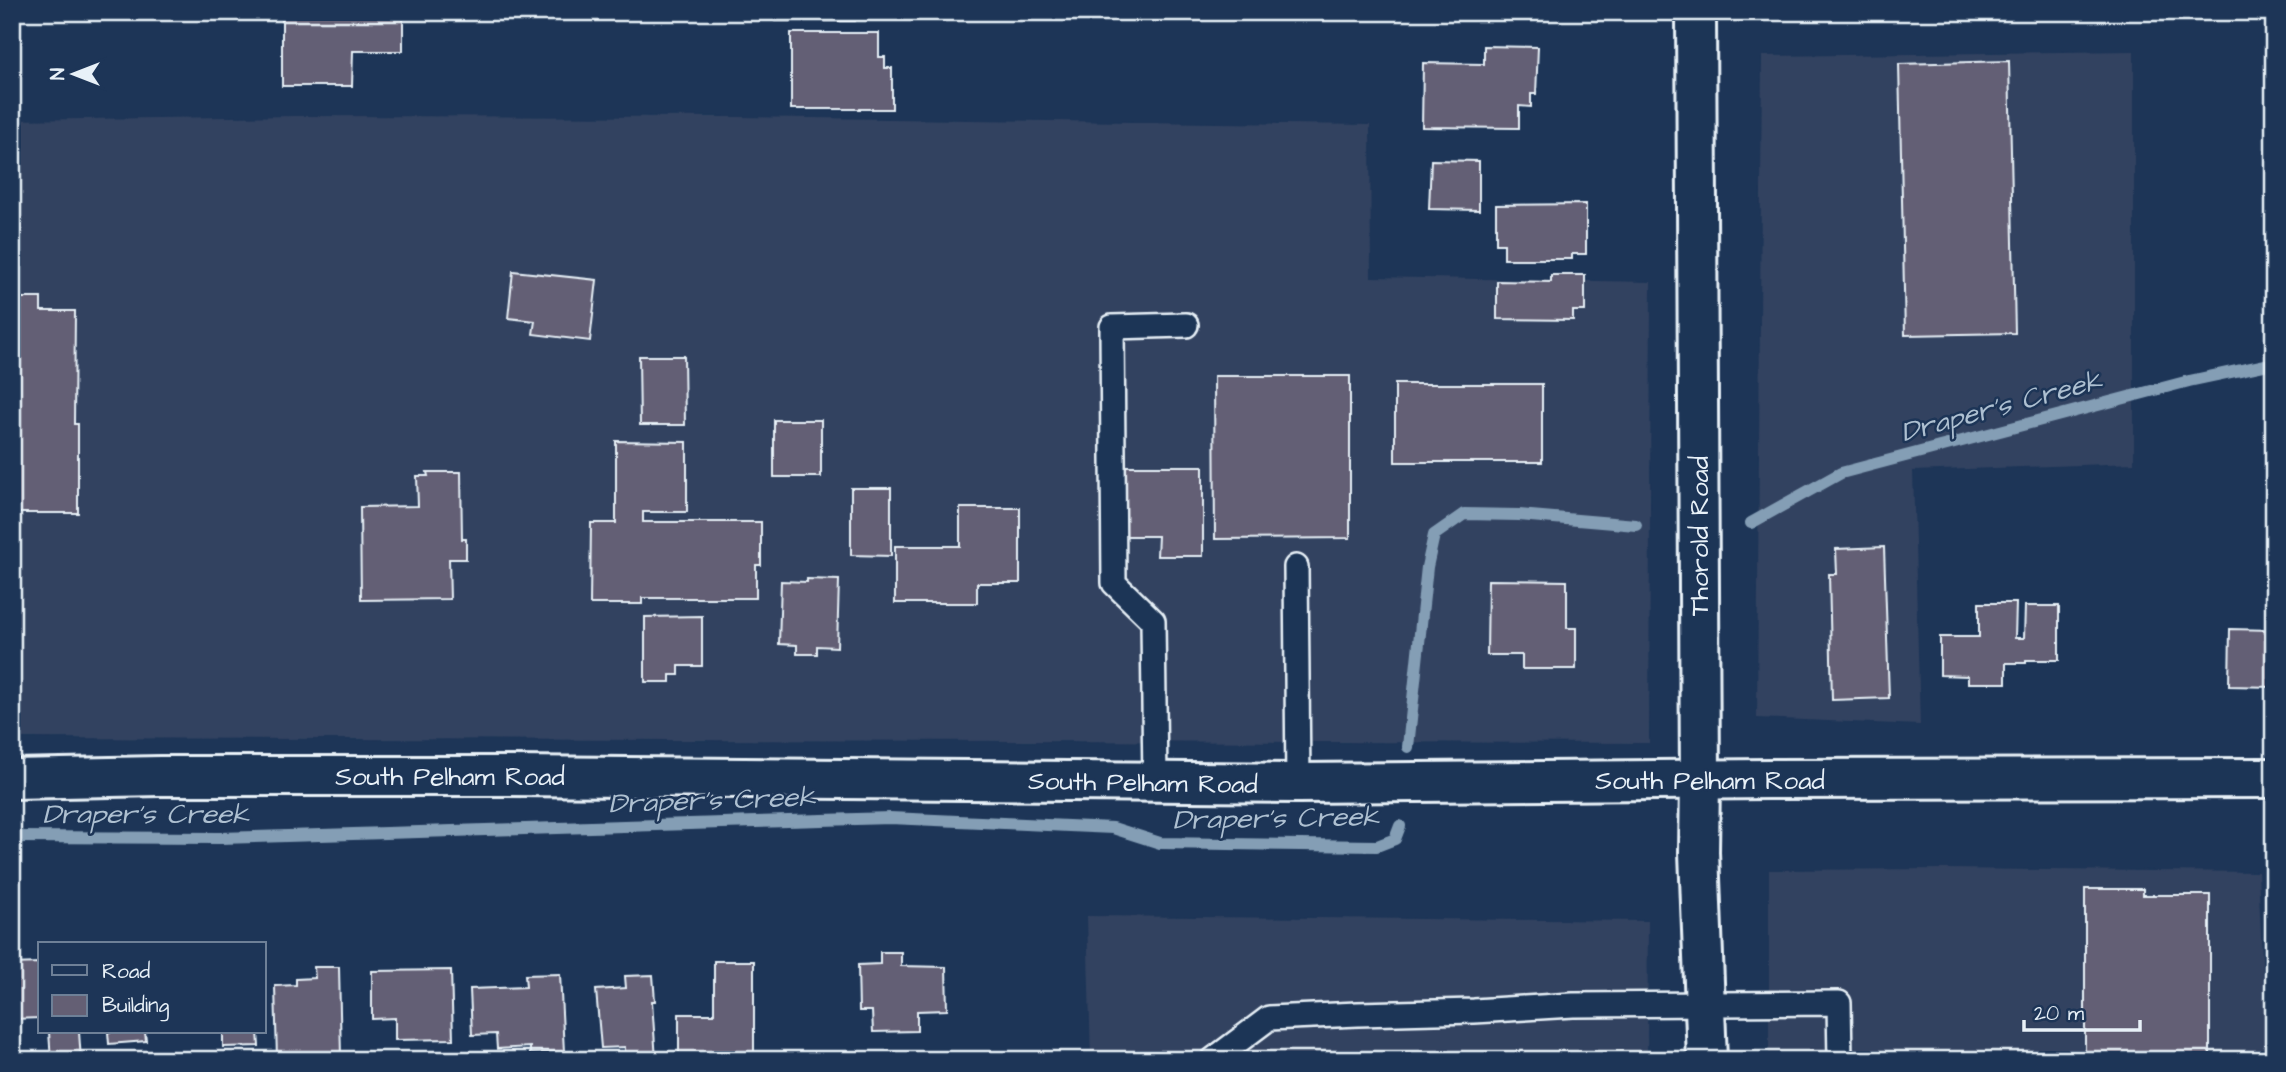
<svg xmlns="http://www.w3.org/2000/svg" width="2286" height="1072" viewBox="0 0 2286 1072" font-family="'Architects Daughter',sans-serif">
  <style>
    .built { fill: #324260 }
    .lines { fill: none; stroke-linecap: round; stroke-linejoin: round }
    .stream { stroke: #849eb5; stroke-width: 12 }
    .building { fill: #645f74; stroke: #e8f1f8; stroke-width: 2 }
    .lane-casing { stroke: #e8f1f8; stroke-width: 28 }
    .street-casing { stroke: #e8f1f8; stroke-width: 44 }
    .secondary-casing { stroke: #e8f1f8; stroke-width: 44 }
    .lane { stroke: #1d3557; stroke-width: 23 }
    .street { stroke: #1d3557; stroke-width: 38 }
    .secondary { stroke: #1d3557; stroke-width: 38 }
    .labels { text-anchor: middle; stroke-width: 5; stroke-linejoin: round; paint-order: stroke }
    .street-label { font-size: 26px; fill: #e8f1f8; stroke: #1d3557 }
    .water-label { font-size: 28px; font-style: italic; fill: #aec0d1; stroke: #1d3557 }
  </style>
  <rect width="100%" height="100%" fill="#1d3557"/>
  <filter id="ink" filterUnits="userSpaceOnUse"><feTurbulence type="fractalNoise" baseFrequency=".0143" numOctaves="2"/><feDisplacementMap in="SourceGraphic" scale="14" xChannelSelector="R" yChannelSelector="G"/><feConvolveMatrix kernelMatrix="1 2 1 2 8 2 1 2 1" color-interpolation-filters="sRGB"/></filter>
  <g filter="url(#ink)">
    <!-- built -->
    <g class="built">
      <polygon points="2134,51 2134,463 1913,471 1920,725 1757,718 1762,56"/>
      <polygon points="294,116 737,117 1370,125 1371,277 1651,282 1649,743 12,738 12,120"/>
      <polygon points="1945,869 2258,872 2267,1060 1769,1060 1769,870"/>
      <polygon points="1087,916 1648,921 1647,1060 1091,1060"/>
    </g>
    <g class="lines">
      <!-- stream -->
      <g class="stream">
        <polyline points="1751,523 1841,473 2189,381 2274,363"/>
        <polyline points="1408,747 1427,567 1434,535 1464,514 1519,515 1636,525"/>
        <polyline points="12,837 220,838 890,818 1113,828 1160,843 1377,846 1395,839 1400,826"/>
      </g>
    </g>
    <!-- building -->
    <g class="building">
      <polygon points="282,12 403,12 403,51 353,51 352,86 282,86"/>
      <rect x="775" y="12" width="80" height="9"/>
      <rect x="1140" y="12" width="137" height="6"/>
      <polygon points="791,33 879,33 879,57 885,57 885,68 892,68 892,109 791,109"/>
      <polygon points="1484,46 1538,47 1536,94 1531,94 1531,107 1519,106 1519,128 1422,127 1423,63 1484,64"/>
      <polygon points="2009,61 2015,333 1905,335 1899,64"/>
      <polygon points="1431,160 1479,161 1479,210 1429,209"/>
      <polygon points="1586,204 1586,254 1572,254 1572,259 1504,259 1504,244 1496,244 1496,205"/>
      <polygon points="513,271 597,280 590,341 533,334 535,321 508,318"/>
      <polygon points="1551,275 1585,275 1585,311 1573,311 1573,320 1497,319 1497,281 1551,282"/>
      <polygon points="12,298 41,298 41,311 75,311 74,424 78,424 78,513 12,513"/>
      <polygon points="639,356 684,356 685,425 640,425"/>
      <polygon points="1214,376 1350,376 1350,538 1215,539"/>
      <rect x="1395" y="384" width="147" height="78"/>
      <rect x="774" y="420" width="47" height="57"/>
      <polygon points="616,441 687,442 687,512 643,512 643,522 761,522 761,565 756,565 756,598 642,598 642,604 590,604 591,523 616,523"/>
      <polygon points="1126,466 1203,466 1203,556 1157,556 1158,536 1124,536"/>
      <polygon points="427,472 461,472 462,539 466,539 466,559 449,559 450,599 361,600 360,507 418,506 417,476 428,476"/>
      <polygon points="851,488 891,488 891,556 851,555"/>
      <polygon points="960,508 1020,508 1020,583 977,583 977,603 895,603 895,546 960,546"/>
      <polygon points="1884,547 1889,698 1832,700 1829,574 1837,574 1836,549"/>
      <polygon points="807,579 839,580 837,647 817,646 817,654 797,654 797,645 779,644 781,581 807,582"/>
      <polygon points="1488,580 1567,581 1567,628 1576,628 1576,669 1522,669 1522,655 1487,655"/>
      <polygon points="2273,599 2274,687 2229,686 2230,629 2272,630"/>
      <polygon points="1979,603 2016,603 2015,638 2024,638 2025,606 2059,606 2059,660 2026,660 2026,663 2006,663 2006,683 1968,683 1968,676 1940,675 1940,637 1979,637"/>
      <polygon points="702,616 702,666 679,666 679,675 670,675 670,682 645,682 645,617"/>
      <polygon points="2085,889 2143,889 2143,895 2210,895 2210,1060 2085,1060"/>
      <polygon points="880,952 901,952 901,966 946,967 947,1010 917,1011 917,1031 873,1032 872,1011 859,1011 858,965 880,964"/>
      <polygon points="714,961 754,961 754,1060 679,1060 679,1014 714,1014"/>
      <polygon points="40,963 40,1018 12,1019 12,964"/>
      <polygon points="314,967 339,967 341,1057 277,1058 275,986 296,985 296,979 315,978"/>
      <polygon points="451,970 453,1039 395,1040 395,1018 372,1019 372,971"/>
      <polygon points="560,974 564,1052 530,1053 530,1047 497,1049 496,1034 472,1035 470,989 526,987 525,975"/>
      <polygon points="653,975 655,1001 652,1001 656,1060 625,1060 625,1047 601,1048 596,990 626,988 625,976"/>
      <polygon points="49,1032 79,1032 81,1060 51,1060"/>
      <polygon points="108,1032 145,1032 146,1041 109,1044"/>
      <polygon points="223,1032 258,1032 259,1046 223,1047"/>
    </g>
    <g class="lines">
      <defs>
        <g id="lane">
          <polyline points="1296,567 1298,783"/>
          <polyline points="1155,782 1153,621 1114,583 1112,327 1186,325"/>
          <polyline points="1213,1060 1269,1018 1358,1014 1474,1011 1573,1005 1839,1003 1840,1060"/>
        </g>
        <polyline id="street" points="1700,780 1699,852 1707,1060"/>
        <g id="secondary">
          <polyline points="1696,12 1700,780"/>
          <polyline points="12,779 160,776 512,776 1298,783 1768,779 2274,778"/>
        </g>
      </defs>
      <!-- lane casing -->
      <use href="#lane" class="lane-casing"/>
      <!-- street casing -->
      <use href="#street" class="street-casing"/>
      <!-- secondary casing -->
      <use href="#secondary" class="secondary-casing"/>
      <!-- lane -->
      <use href="#lane" class="lane"/>
      <!-- street -->
      <use href="#street" class="street"/>
      <!-- secondary -->
      <use href="#secondary" class="secondary"/>
    </g>
  </g>
  <g class="labels">
    <!-- street labels -->
    <g class="street-label">
      <text transform="translate(1699 536) rotate(-90)" y="9">Thorold Road</text>
      <text x="450" y="785">South Pelham Road</text>
      <text x="1710" y="789">South Pelham Road</text>
      <text transform="translate(1143 782) rotate(1)" y="9">South Pelham Road</text>
    </g>
    <!-- water labels -->
    <g class="water-label">
      <text transform="translate(2001 405) rotate(-15)" y="10">Draper's Creek</text>
      <text transform="translate(712 799) rotate(-2)" y="10">Draper's Creek</text>
      <text x="146" y="823">Draper's Creek</text>
      <text transform="translate(1276 817) rotate(-1)" y="10">Draper's Creek</text>
    </g>
  </g>
  <!-- margin -->
  <rect width="2286" height="1072" fill="none" stroke="#1d3557" stroke-width="42"/>
  <rect x="21" y="21" width="2244" height="1030" fill="none" stroke="#e8f1f8" stroke-width="2.5" filter="url(#ink)"/>
  <!-- legend -->
  <rect x="38" y="942" width="228" height="91" fill="#1d3557" stroke="#6e8097" stroke-width="2"/>
  <rect x="52" y="965" width="35" height="10" fill="#1d3557" stroke="#6e8097" stroke-width="2"/>
  <text x="102" y="978" font-size="21" fill="#e8f1f8">Road</text>
  <rect x="52" y="995" width="35" height="21" fill="#645f74" stroke="#6e8097" stroke-width="2"/>
  <text x="102" y="1012" font-size="21" fill="#e8f1f8">Building</text>
  <!-- north arrow -->
  <g transform="translate(74 74) rotate(270)" stroke="#1d3557" stroke-width="5" paint-order="stroke">
  <path d="M0-5L12 26L0 18L-12 26Z" fill="#e8f1f8"/>
  <text y="-10" font-size="19" font-weight="bold" text-anchor="middle" fill="#e8f1f8">N</text>
  </g>
  <!-- scale -->
  <path d="M2024 1020v10h116v-10" fill="none" stroke="#e8f1f8" stroke-width="3.5"/>
  <text x="2034" y="1020" font-size="21" fill="#e8f1f8" stroke="#1d3557" stroke-width="5" paint-order="stroke">20 m</text>
</svg>
